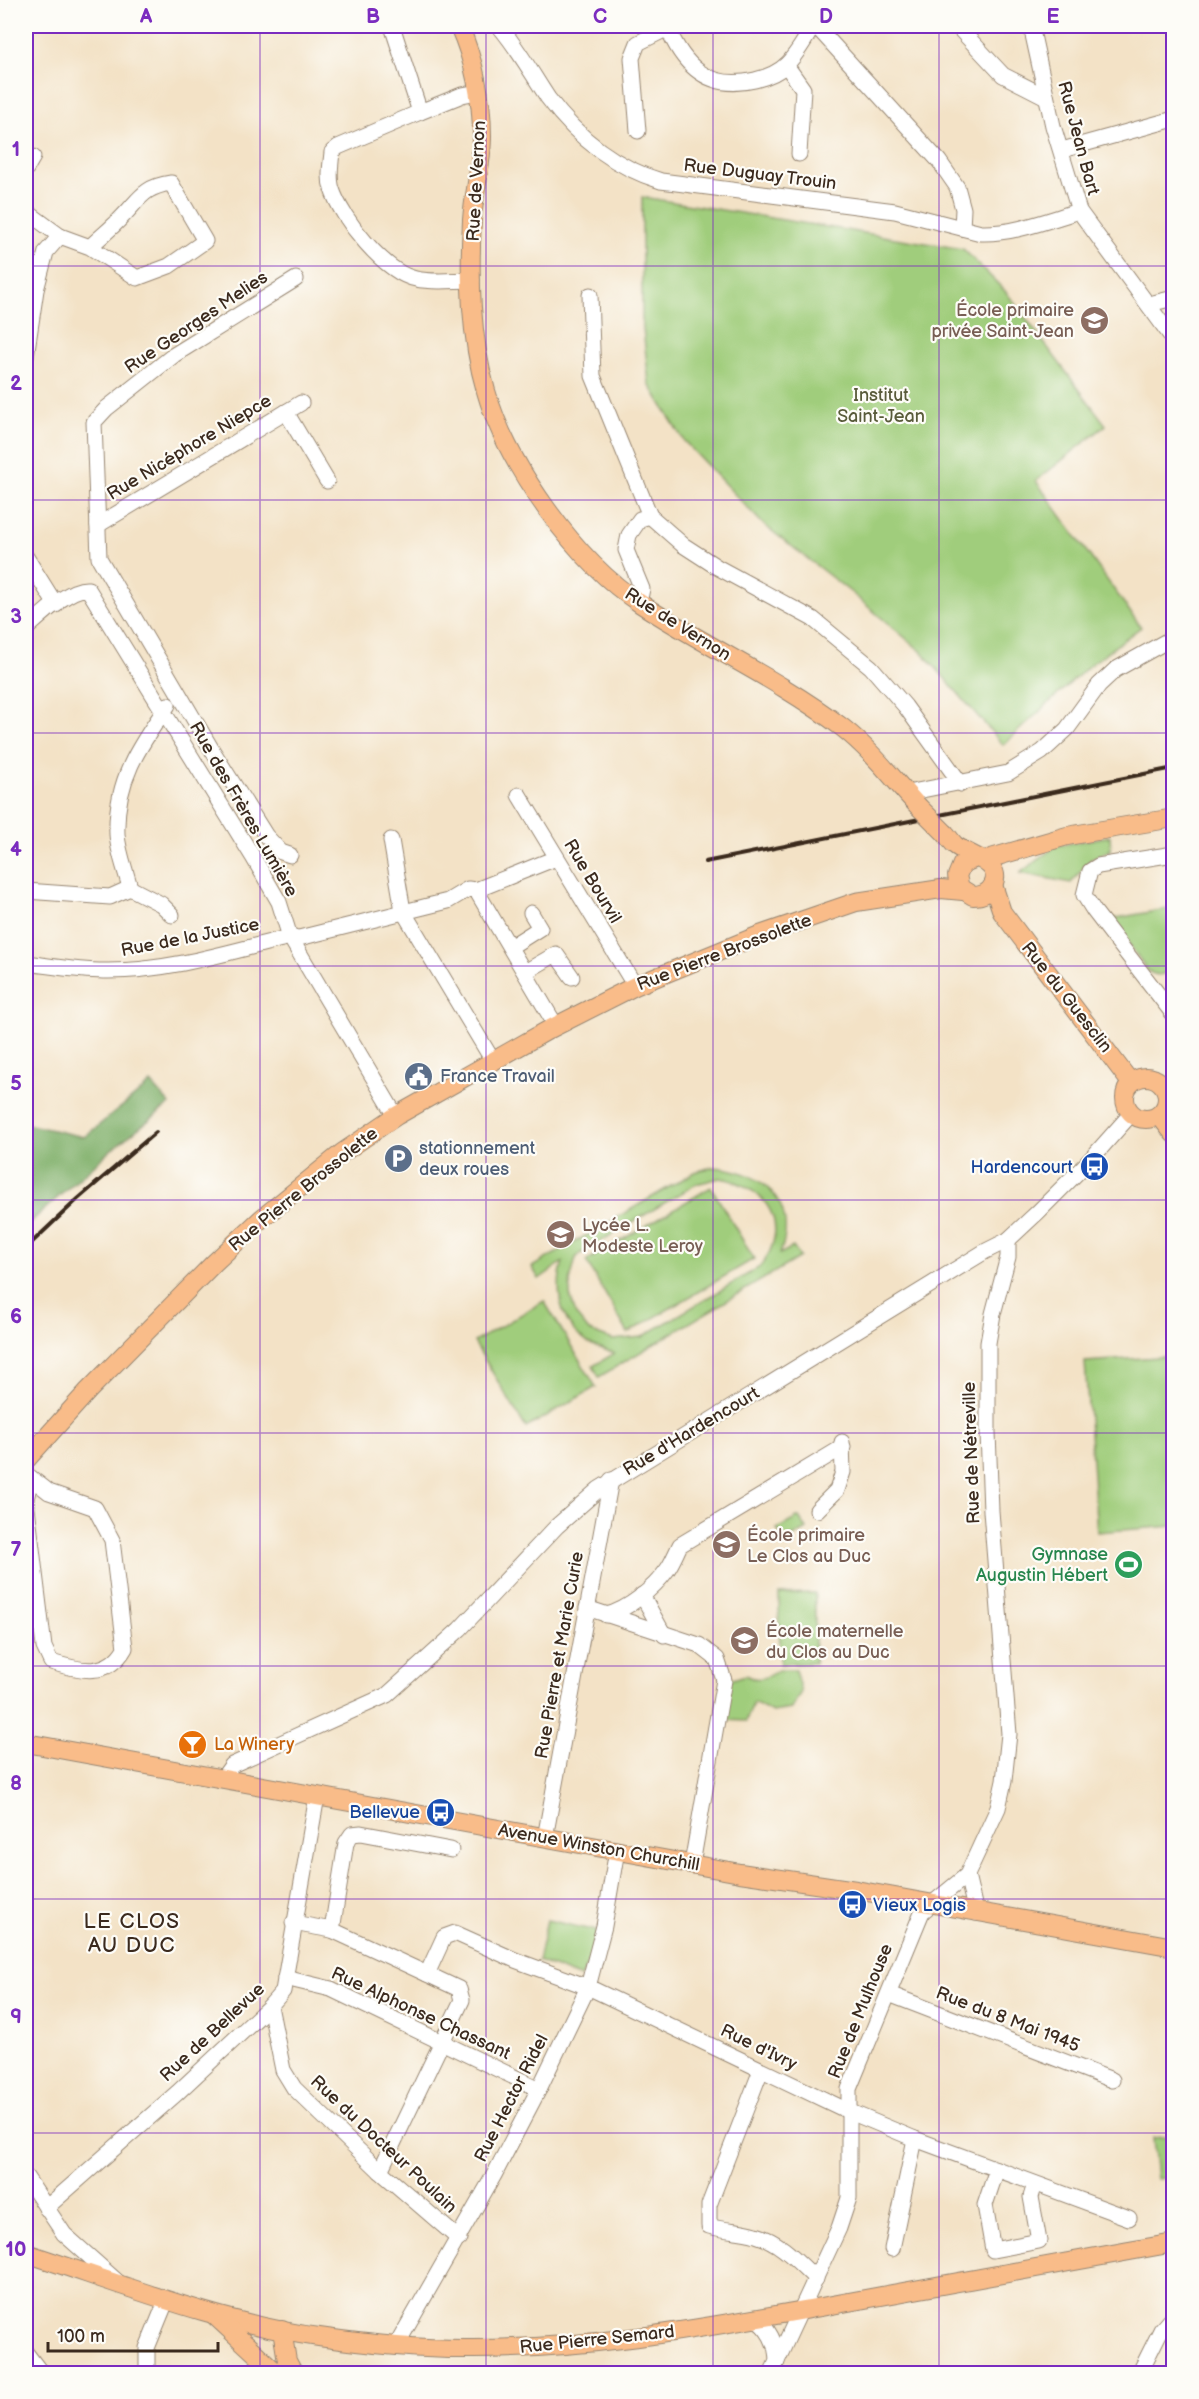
<svg xmlns="http://www.w3.org/2000/svg" width="1199" height="2399" viewBox="0 0 1199 2399" font-family="'Balsamiq Sans',sans-serif">
  <style>
    .green { fill: #a0cd7b; stroke: #6e7c4c; stroke-width: 1.5; fill-rule: evenodd }
    .forest { fill: #80b06b; stroke: #5e6d44; stroke-width: 1.5 }
    .lines { fill: none; stroke-linecap: round; stroke-linejoin: round }
    .minor-casing { stroke: #978672; stroke-width: 17 }
    .major-casing { stroke: #978672; stroke-width: 20 }
    .minor { stroke: #fff; stroke-width: 15 }
    .major { stroke: #f9bc89; stroke-width: 18 }
    .rail { stroke: #3b2a1e; stroke-width: 4 }
    .major-bridge-casing { stroke: #978672; stroke-width: 20; stroke-linecap: butt }
    .major-bridge { stroke: #f9bc89; stroke-width: 18 }
    .grid { fill: none; stroke: #7b2cbf; stroke-width: 1.5; stroke-opacity: 0.55 }
    .labels { text-anchor: middle; stroke-width: 4.5; stroke-linejoin: round; paint-order: stroke }
    .street-label { font-size: 18px; fill: #3b2a1e; stroke: #fdfcf7 }
    .education-label { font-size: 18px; fill: #785e54; stroke: #fdfcf7; text-anchor: start }
    .park-label { font-size: 18px; fill: #595b3a; stroke: #fdfcf7 }
    .service-label { font-size: 18px; fill: #4e5e75; stroke: #fdfcf7; text-anchor: start }
    .transit-label { font-size: 18px; fill: #164399; stroke: #fdfcf7; text-anchor: end }
    .leisure-label { font-size: 18px; fill: #27864d; stroke: #fdfcf7; text-anchor: end }
    .food-label { font-size: 18px; fill: #c56008; stroke: #fdfcf7; text-anchor: start }
    .quarter-label { font-size: 21px; letter-spacing: 1.5px; fill: #3b2a1e; stroke: #fdfcf7 }
    .neatline { fill: none; stroke: #7b2cbf; stroke-width: 2 }
    .grid-label { font-size: 20px; text-anchor: middle; font-weight: bold; fill: #7b2cbf }
  </style>
  <rect width="100%" height="100%" fill="#fdfcf7"/>
  <filter id="ink" filterUnits="userSpaceOnUse"><feTurbulence type="fractalNoise" baseFrequency=".0167" numOctaves="2"/><feDisplacementMap in="SourceGraphic" scale="12" xChannelSelector="R" yChannelSelector="G"/><feConvolveMatrix kernelMatrix="1 2 1 2 8 2 1 2 1" color-interpolation-filters="sRGB"/></filter>
  <filter id="wash" filterUnits="userSpaceOnUse"><feTurbulence type="fractalNoise" baseFrequency=".008" numOctaves="4" result="noise"/><feDisplacementMap in="SourceGraphic" scale="24" xChannelSelector="R" yChannelSelector="G"/><feGaussianBlur stdDeviation="1.35" result="paint"/><feColorMatrix in="noise" values="0 0 0 0 0 0 0 0 0 0 0 0 0 0 0 0 0 1.4 0 .05"/><feComposite in="paint" operator="in"/></filter>
  <g filter="url(#wash)">
    <rect width="100%" height="100%" fill="#f3e2c6"/>
    <!-- green -->
    <g class="green">
      <polygon points="642,197 963,249 1006,292 1106,425 1036,481 1141,627 1090,665 1003,745 922,652 853,594 763,524 684,441 649,384 642,319"/>
      <polygon points="1110,836 1111,850 1092,858 1071,883 1020,873 1056,846"/>
      <path d="M1173,908V968C1164,974 1159,978 1148,971L1111,919Z"/>
      <path d="M712,1167C760,1169 800,1202 780,1254L793,1247L800,1257L599,1377L593,1366L615,1353C603,1349 590,1346 580,1337C559,1319 555,1287 563,1262L539,1279L532,1267L695,1172ZM720,1178C767,1186 793,1226 760,1267L642,1337L613,1340L589,1331L576,1315L570,1295V1281L576,1258L581,1253L696,1184Z"/>
      <polygon points="711,1187 754,1259 628,1333 586,1261"/>
      <polygon points="544,1301 596,1387 526,1428 474,1342"/>
      <polygon points="1173,1356 1173,1526 1097,1532 1085,1362"/>
      <polygon points="799,1517 807,1529 785,1542 777,1529"/>
      <polygon points="815,1593 815,1663 780,1664 779,1594"/>
      <path d="M778,1670H795L801,1692L791,1709L772,1712L754,1702L746,1721L724,1720L727,1681L745,1675C757,1682 767,1678 778,1670Z"/>
      <polygon points="547,1920 597,1931 590,1958 581,1978 538,1961"/>
      <polygon points="1172,2136 1173,2177 1157,2179 1153,2138"/>
    </g>
    <!-- forest -->
    <polygon class="forest" points="151,1083 170,1104 112,1149 26,1226 26,1124 84,1137"/>
  </g>
  <g filter="url(#ink)">
    <g class="lines">
      <defs>
        <g id="minor">
          <polyline points="392,26 420,112 462,95 478,92"/>
          <path d="M499,26C518,48 532,74 548,98C577,137 614,167 661,181L895,211L981,233C1014,234 1048,220 1079,211"/>
          <path d="M667,26C683,66 709,91 755,80C767,77 778,73 787,64C798,53 806,38 813,26"/>
          <polyline points="816,26 939,161 957,187 963,209 962,228"/>
          <polyline points="957,26 1003,75 1046,97"/>
          <polyline points="1031,26 1053,126 1079,211 1174,340"/>
          <polyline points="786,65 803,89 799,154"/>
          <path d="M420,112L338,147L332,152C331,164 328,177 332,189C341,218 385,273 416,279C433,283 454,280 472,280"/>
          <polyline points="638,131 632,58 638,43 668,28"/>
          <polyline points="1062,150 1174,119"/>
          <polyline points="26,169 33,157"/>
          <polyline points="26,211 60,236"/>
          <polyline points="590,295 593,376 650,516 683,545 717,567 813,619 871,667 905,706 961,784"/>
          <polyline points="1149,304 1174,298"/>
          <path d="M26,356L36,290L46,252L60,236L90,247L137,278L169,266L205,241L171,183C143,187 140,199 122,217C112,228 100,237 90,247"/>
          <polyline points="286,412 327,481"/>
          <polyline points="98,525 301,403"/>
          <polyline points="26,557 56,605"/>
          <polyline points="639,603 642,589 626,550 629,535 640,519 650,516"/>
          <path d="M26,629C40,617 69,587 88,589L253,857L279,902L290,937L396,1116"/>
          <polyline points="907,793 1008,773 1042,752 1067,729 1099,685 1115,670 1174,637"/>
          <polyline points="519,795 635,986"/>
          <polyline points="391,840 403,911 493,1061"/>
          <polyline points="1174,854 1098,866 1090,871 1084,895 1094,911 1174,1015"/>
          <polyline points="290,855 281,852 266,836 212,750 99,558 94,422 107,408 174,355 296,279"/>
          <path d="M130,888C126,871 118,852 117,834C115,781 139,746 168,705"/>
          <polyline points="130,888 161,904 172,915"/>
          <polyline points="476,890 556,1026"/>
          <polyline points="26,891 110,897 130,888"/>
          <polyline points="510,947 540,928 531,913"/>
          <path d="M26,963C51,966 78,971 104,971C166,972 230,952 290,937L299,938L448,901L468,889L476,890L556,858"/>
          <polyline points="525,972 556,954 572,977"/>
          <path d="M26,1474L49,1492L95,1508L112,1540L125,1648C108,1678 80,1671 51,1662L44,1647L26,1499L31,1479"/>
          <polyline points="817,1510 837,1490 843,1472 842,1442"/>
          <polyline points="642,1595 664,1635"/>
          <polyline points="587,1608 699,1645 717,1659 724,1680 692,1864"/>
          <path d="M606,1615C628,1610 654,1588 667,1570C672,1563 676,1553 680,1545L843,1447"/>
          <polyline points="222,1779 232,1765 387,1695 460,1629 557,1526 599,1489 984,1252 1008,1240 1038,1212 1091,1159 1131,1114"/>
          <polyline points="545,1838 611,1480"/>
          <polyline points="967,1875 976,1913"/>
          <polyline points="293,1923 332,1930 427,1974 444,1937 455,1933 515,1960 588,1987 848,2111 915,2139 1129,2218"/>
          <polyline points="332,1930 346,1843 352,1834 361,1833 451,1850"/>
          <polyline points="285,1978 331,1989 539,2089"/>
          <polyline points="889,1994 1112,2080"/>
          <polyline points="270,2006 283,2070 294,2088 380,2171 459,2239"/>
          <path d="M761,2070L709,2205V2226C725,2231 740,2230 756,2235C781,2242 798,2262 816,2279"/>
          <polyline points="997,2169 985,2205 993,2250 1039,2241 1031,2197 1035,2184"/>
          <polyline points="380,2171 462,2000 459,1989 427,1974"/>
          <polyline points="26,2177 64,2234 118,2282"/>
          <polyline points="46,2208 177,2093 270,2006 283,1991 317,1796"/>
          <polyline points="892,2249 915,2139"/>
          <path d="M753,2318C769,2327 777,2344 777,2362"/>
          <polyline points="396,2346 494,2175 539,2089 588,1987 604,1926 617,1850"/>
          <polyline points="26,2353 42,2374"/>
          <polyline points="147,2374 147,2348 167,2299"/>
          <polyline points="771,2374 839,2228 849,2198 849,2089 922,1912 967,1875 998,1808 1004,1781 1009,1734 991,1511 988,1432 988,1343 993,1314 1008,1257 1008,1240"/>
          <polyline points="1139,2374 1161,2330 1174,2315"/>
        </g>
        <g id="major">
          <path d="M459,26C474,59 482,99 482,136C482,164 474,192 472,220C469,277 470,336 486,391C507,465 576,562 641,604C707,647 780,680 843,728C871,750 894,780 918,806"/>
          <path d="M946,834C949,838 952,842 955,845C968,856 1004,862 993,885C989,893 982,896 973,896L960,888L957,876L962,864L976,858"/>
          <polyline points="984,860 1067,836 1174,818"/>
          <polyline points="993,885 1002,912 1131,1083"/>
          <circle cx="1146" cy="1098" r="21"/>
          <polyline points="1159,1115 1174,1134"/>
          <polyline points="26,1460 88,1391 214,1263 261,1219 342,1153 396,1116 550,1029 635,986 757,936 856,902 941,889 963,891"/>
          <polyline points="26,1743 740,1873 856,1890 1174,1947"/>
          <path d="M26,2253C121,2284 219,2323 319,2337C367,2344 417,2349 465,2349C585,2350 703,2328 821,2307C938,2286 1056,2264 1174,2243"/>
          <polyline points="215,2316 278,2374"/>
          <polyline points="282,2330 287,2361 294,2374"/>
        </g>
      </defs>
      <!-- minor casing -->
      <use href="#minor" class="minor-casing"/>
      <!-- major casing -->
      <use href="#major" class="major-casing"/>
      <!-- minor -->
      <use href="#minor" class="minor"/>
      <!-- major -->
      <use href="#major" class="major"/>
      <!-- rail -->
      <g class="rail">
        <polyline points="705,862 1174,768"/>
        <polyline points="26,1248 78,1199 156,1132"/>
      </g>
      <defs>
        <polyline id="major-bridge" points="918,806 946,834"/>
      </defs>
      <!-- major-bridge casing -->
      <use href="#major-bridge" class="major-bridge-casing"/>
      <!-- major-bridge -->
      <use href="#major-bridge" class="major-bridge"/>
    </g>
  </g>
  <!-- grid -->
  <path class="grid" d="M260,26V2374M486,26V2374M713,26V2374M939,26V2374M26,266H1174M26,500H1174M26,733H1174M26,966H1174M26,1200H1174M26,1433H1174M26,1666H1174M26,1899H1174M26,2133H1174"/>
  <!-- icons -->
  <defs>
    <symbol id="school-disc" viewBox="-11 -11 22 22"><circle r="9.5" fill="#8d6e63" stroke="#fdfcf7"/><path d="M0-5L7-2L0 1L-7-2ZM-4 1L0 2.5L4 1V4Q0 6-4 4Z" fill="#fff"/></symbol>
    <symbol id="civic-disc" viewBox="-11 -11 22 22"><circle r="9.5" fill="#5c6f8a" stroke="#fdfcf7"/><path d="M-.6-6.5H3V-4.5H.6V-3L4-1V1h2V6H-6V1h2V-1L-.6-3ZM-1.2 2.5V6h2.4V2.5Z" fill="#fff"/></symbol>
    <symbol id="parking-disc" viewBox="-11 -11 22 22"><circle r="9.5" fill="#5c6f8a" stroke="#fdfcf7"/><path d="M-3.5-5.5H1a3.5 3.5 0 0 1 0 7H-1V5.5H-3.5ZM-1-3.4V-.6H.8a1.4 1.4 0 0 0 0-2.8Z" fill="#fff"/></symbol>
    <symbol id="bus-disc" viewBox="-11 -11 22 22"><circle r="9.5" fill="#1a4fb4" stroke="#fdfcf7"/><path d="M-5-6H5V4H4V6H2V4H-2V6H-4V4H-5ZM-3.5-4V0h7V-4ZM-3.5 1.2v1.5H-2V1.2ZM2 1.2v1.5H3.5V1.2Z" fill="#fff"/></symbol>
    <symbol id="stadium-disc" viewBox="-11 -11 22 22"><circle r="9.5" fill="#2e9e5b" stroke="#fdfcf7"/><path d="M0-5a6.5 5 0 1 0 0 10a6.5 5 0 1 0 0-10ZM-3.5-1.8h7v3.6h-7Z" fill="#fff"/></symbol>
    <symbol id="bar-disc" viewBox="-11 -11 22 22"><circle r="9.5" fill="#e8710a" stroke="#fdfcf7"/><path d="M-6-5H6L.8 .8V4.5H3.5V6h-7V4.5H-.8V.8Z" fill="#fff"/></symbol>
  </defs>
  <g fill-rule="evenodd">
    <use href="#school-disc" x="1078" y="304" width="33" height="33"/>
    <use href="#civic-disc" x="402" y="1060" width="33" height="33"/>
    <use href="#parking-disc" x="382" y="1142" width="33" height="33"/>
    <use href="#bus-disc" x="1078" y="1150" width="33" height="33"/>
    <use href="#school-disc" x="544" y="1218" width="33" height="33"/>
    <use href="#school-disc" x="710" y="1528" width="33" height="33"/>
    <use href="#stadium-disc" x="1112" y="1548" width="33" height="33"/>
    <use href="#school-disc" x="728" y="1624" width="33" height="33"/>
    <use href="#bar-disc" x="176" y="1728" width="33" height="33"/>
    <use href="#bus-disc" x="424" y="1796" width="33" height="33"/>
    <use href="#bus-disc" x="836" y="1888" width="33" height="33"/>
  </g>
  <g class="labels">
    <!-- street labels -->
    <g class="street-label">
      <text transform="translate(1079 138) rotate(75)" y="6">Rue Jean Bart</text>
      <text transform="translate(760 174) rotate(7)" y="6">Rue Duguay Trouin</text>
      <text transform="translate(476 181) rotate(-87)" y="6">Rue de Vernon</text>
      <text transform="translate(196 322) rotate(-34)" y="6">Rue Georges Melies</text>
      <text transform="translate(189 447) rotate(-31)" y="6">Rue Nicéphore Niepce</text>
      <text transform="translate(678 624) rotate(32)" y="6">Rue de Vernon</text>
      <text transform="translate(244 809) rotate(60)" y="6">Rue des Frères Lumière</text>
      <text transform="translate(593 881) rotate(59)" y="6">Rue Bourvil</text>
      <text transform="translate(190 937) rotate(-11)" y="6">Rue de la Justice</text>
      <text transform="translate(724 952) rotate(-21)" y="6">Rue Pierre Brossolette</text>
      <text transform="translate(1067 997) rotate(52)" y="6">Rue du Guesclin</text>
      <text transform="translate(303 1189) rotate(-39)" y="6">Rue Pierre Brossolette</text>
      <text transform="translate(691 1431) rotate(-31)" y="6">Rue d'Hardencourt</text>
      <text transform="translate(971 1453) rotate(-92)" y="6">Rue de Nétreville</text>
      <text transform="translate(559 1655) rotate(-80)" y="6">Rue Pierre et Marie Curie</text>
      <text transform="translate(599 1847) rotate(10)" y="6">Avenue Winston Churchill</text>
      <text transform="translate(860 2011) rotate(-68)" y="6">Rue de Mulhouse</text>
      <text transform="translate(421 2013) rotate(25)" y="6">Rue Alphonse Chassant</text>
      <text transform="translate(1008 2019) rotate(21)" y="6">Rue du 8 Mai 1945</text>
      <text transform="translate(212 2032) rotate(-43)" y="6">Rue de Bellevue</text>
      <text transform="translate(759 2047) rotate(26)" y="6">Rue d'Ivry</text>
      <text transform="translate(511 2098) rotate(-63)" y="6">Rue Hector Ridel</text>
      <text transform="translate(384 2144) rotate(43)" y="6">Rue du Docteur Poulain</text>
      <text transform="translate(597 2339) rotate(-6)" y="6">Rue Pierre Semard</text>
    </g>
    <!-- education labels -->
    <g class="education-label">
      <text x="1074" y="316" text-anchor="end">École primaire<tspan x="1074" dy="21">privée Saint-Jean</tspan></text>
      <text x="582" y="1231">Lycée L.<tspan x="582" dy="21">Modeste Leroy</tspan></text>
      <text x="747" y="1541">École primaire<tspan x="747" dy="21">Le Clos au Duc</tspan></text>
      <text x="766" y="1637">École maternelle<tspan x="766" dy="21">du Clos au Duc</tspan></text>
    </g>
    <!-- park labels -->
    <g class="park-label">
      <text x="881" y="401">Institut<tspan x="881" dy="21">Saint-Jean</tspan></text>
    </g>
    <!-- service labels -->
    <g class="service-label">
      <text x="440" y="1082">France Travail</text>
      <text x="419" y="1154">stationnement<tspan x="419" dy="21">deux roues</tspan></text>
    </g>
    <!-- transit labels -->
    <g class="transit-label">
      <text x="1073" y="1173">Hardencourt</text>
      <text x="420" y="1818">Bellevue</text>
      <text x="873" y="1911" text-anchor="start">Vieux Logis</text>
    </g>
    <!-- leisure labels -->
    <g class="leisure-label">
      <text x="1108" y="1560">Gymnase<tspan x="1108" dy="21">Augustin Hébert</tspan></text>
    </g>
    <!-- food labels -->
    <g class="food-label">
      <text x="214" y="1750">La Winery</text>
    </g>
    <!-- quarter labels -->
    <g class="quarter-label">
      <text x="132" y="1928">LE CLOS<tspan x="132" dy="24">AU DUC</tspan></text>
    </g>
  </g>
  <!-- margin -->
  <rect width="1199" height="2399" fill="none" stroke="#fdfcf7" stroke-width="66"/>
  <!-- scale -->
  <path d="M48 2342v9h170v-9" fill="none" stroke="#3b2a1e" stroke-width="3"/>
  <text x="57" y="2342" font-size="18" fill="#3b2a1e" stroke="#fdfcf7" stroke-width="4.5" paint-order="stroke">100 m</text>
  <rect x="33" y="33" width="1133" height="2333" class="neatline"/>
  <g class="grid-label">
    <text x="146" y="23">A</text>
    <text x="373" y="23">B</text>
    <text x="600" y="23">C</text>
    <text x="826" y="23">D</text>
    <text x="1053" y="23">E</text>
    <text x="16" y="156">1</text>
    <text x="16" y="390">2</text>
    <text x="16" y="623">3</text>
    <text x="16" y="856">4</text>
    <text x="16" y="1090">5</text>
    <text x="16" y="1323">6</text>
    <text x="16" y="1556">7</text>
    <text x="16" y="1790">8</text>
    <text x="16" y="2023">9</text>
    <text x="16" y="2256">10</text>
  </g>
</svg>
